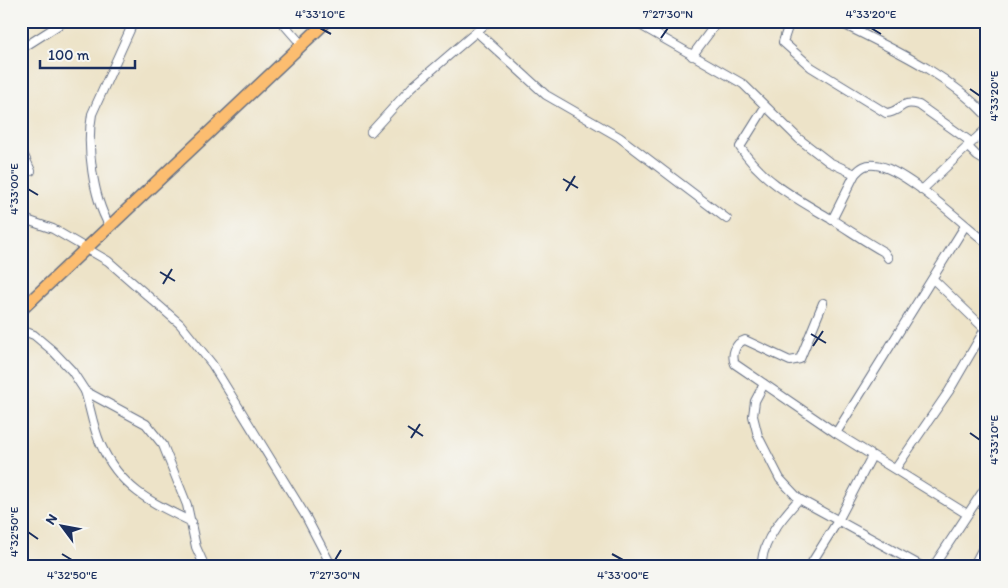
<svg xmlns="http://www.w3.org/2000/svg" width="1008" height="588" viewBox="0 0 1008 588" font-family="Itim,sans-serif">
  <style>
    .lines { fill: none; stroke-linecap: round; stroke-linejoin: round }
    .street-casing { stroke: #646e83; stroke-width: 10 }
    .primary-casing { stroke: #646e83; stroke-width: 14 }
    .street { stroke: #fff; stroke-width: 8 }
    .primary { stroke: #fcbd6f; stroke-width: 11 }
    .ticks { fill: none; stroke: #1b2f5e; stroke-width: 2 }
    .neatline { fill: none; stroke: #1b2f5e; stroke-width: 2 }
    .ticks-label { font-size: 12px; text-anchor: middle; fill: #1b2f5e }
  </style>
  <rect width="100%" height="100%" fill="#f6f6f2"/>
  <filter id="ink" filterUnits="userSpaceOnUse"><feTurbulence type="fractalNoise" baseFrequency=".02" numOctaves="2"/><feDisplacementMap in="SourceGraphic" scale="10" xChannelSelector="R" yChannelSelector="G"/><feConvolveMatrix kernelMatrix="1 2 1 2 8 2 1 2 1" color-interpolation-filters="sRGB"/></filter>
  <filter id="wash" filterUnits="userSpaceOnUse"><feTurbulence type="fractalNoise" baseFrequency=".0096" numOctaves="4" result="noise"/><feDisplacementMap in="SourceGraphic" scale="20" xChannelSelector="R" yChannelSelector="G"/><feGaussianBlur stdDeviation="1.12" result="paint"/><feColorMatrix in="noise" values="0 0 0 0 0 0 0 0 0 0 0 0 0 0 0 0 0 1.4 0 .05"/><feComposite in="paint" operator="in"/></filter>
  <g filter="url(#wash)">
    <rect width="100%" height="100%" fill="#ede3c8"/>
  </g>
  <g filter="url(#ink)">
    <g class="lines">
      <defs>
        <g id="street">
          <polyline points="281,21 302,45"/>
          <polyline points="633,21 743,84 799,139 829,162 855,174"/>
          <path d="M790,21L783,42L811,67L886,113C902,112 900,99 919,105L971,142"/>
          <path d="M837,21C890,48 946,72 987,116"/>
          <polyline points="986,21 987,22"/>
          <polyline points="478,33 546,95 619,137 727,219"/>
          <polyline points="21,49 65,21"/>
          <polyline points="692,56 718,21"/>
          <path d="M765,107L740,147C762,181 797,199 831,219C849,230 866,242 884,252L888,258"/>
          <polyline points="371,132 412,87 489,21"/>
          <polyline points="967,146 977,156 987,162"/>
          <polyline points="21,149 31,171"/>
          <polyline points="922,190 987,128"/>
          <polyline points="21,218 53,229 108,261 180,324 212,364 305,515 332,567"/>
          <path d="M832,220L855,174C861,167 866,164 875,165C903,167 963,224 987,243"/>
          <path d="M109,225C93,197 86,146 92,114L134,21"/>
          <polyline points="933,279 987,331"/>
          <path d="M823,303L800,359L790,361L745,340C735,343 731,355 735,364L836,433L967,514"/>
          <polyline points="21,330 34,335 53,351 72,371 85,391 146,424 163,445 187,505 196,547 205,567"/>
          <polyline points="764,384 755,401 753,416 758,436 780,479 799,499 923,567"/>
          <path d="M85,391C90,407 93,427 100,443C120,488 150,502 192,522"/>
          <polyline points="836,433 965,226"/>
          <polyline points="896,468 949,391 985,329"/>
          <path d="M765,567L762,561C764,538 784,516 799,499"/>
          <polyline points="809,567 839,519 872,456"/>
          <polyline points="933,567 987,485"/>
          <polyline points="973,567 987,540"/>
        </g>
        <polyline id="primary" points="21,310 327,21"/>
      </defs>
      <!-- street casing -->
      <use href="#street" class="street-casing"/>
      <!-- primary casing -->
      <use href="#primary" class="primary-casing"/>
      <!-- street -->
      <use href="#street" class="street"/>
      <!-- primary -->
      <use href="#primary" class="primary"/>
    </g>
  </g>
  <!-- ticks -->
  <path class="ticks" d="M320,28L331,34M871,28L881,34M661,38L668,28M970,89L980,96M563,179L578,188M28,189L38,195M566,191L575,176M160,272L175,281M163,284L172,269M811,334L826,343M813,346L823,331M408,426L423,436M970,433L980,440M411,438L420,424M28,532L38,539M62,554L72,560M612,554L623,560M335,560L341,550"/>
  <!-- margin -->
  <rect width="1008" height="588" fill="none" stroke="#f6f6f2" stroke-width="55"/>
  <!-- north arrow -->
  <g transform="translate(62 526) rotate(302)" stroke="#f6f6f2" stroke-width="4" paint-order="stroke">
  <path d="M0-4L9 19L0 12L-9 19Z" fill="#1b2f5e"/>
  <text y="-8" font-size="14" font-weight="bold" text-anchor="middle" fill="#1b2f5e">N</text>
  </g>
  <!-- scale -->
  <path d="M40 60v8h95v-8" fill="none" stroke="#1b2f5e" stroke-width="2.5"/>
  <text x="48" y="60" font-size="15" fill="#1b2f5e" stroke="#f6f6f2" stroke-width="4" paint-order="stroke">100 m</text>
  <rect x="28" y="28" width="952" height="532" class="neatline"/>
  <g class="ticks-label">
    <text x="320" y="18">4°33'10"E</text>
    <text x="668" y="18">7°27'30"N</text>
    <text x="871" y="18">4°33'20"E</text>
    <text transform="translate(994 96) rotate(-90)" y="4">4°33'20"E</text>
    <text transform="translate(14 189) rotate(-90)" y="4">4°33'00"E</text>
    <text transform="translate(994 440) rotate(-90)" y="4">4°33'10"E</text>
    <text transform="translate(14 532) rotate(-90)" y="4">4°32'50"E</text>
    <text x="72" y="579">4°32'50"E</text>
    <text x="335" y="579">7°27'30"N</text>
    <text x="623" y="579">4°33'00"E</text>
  </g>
</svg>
